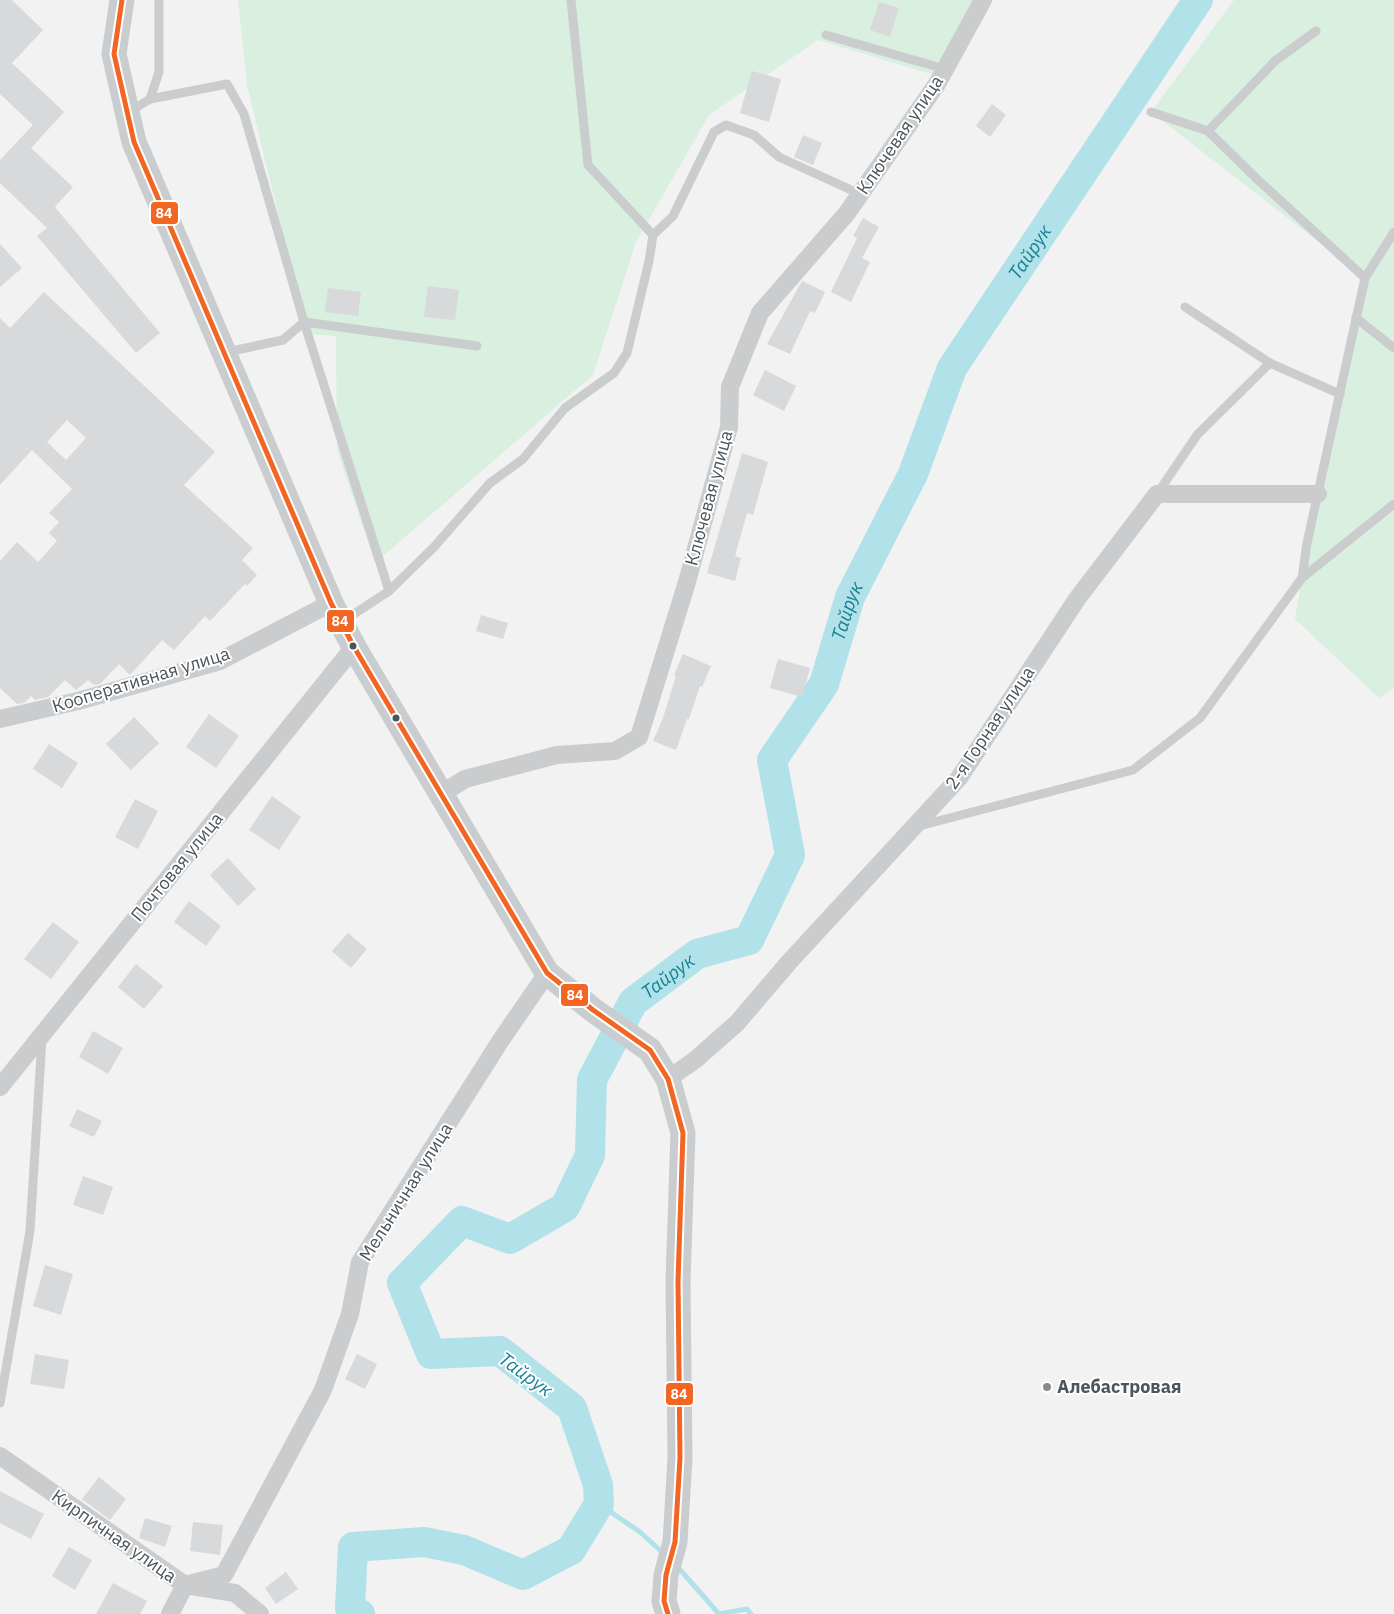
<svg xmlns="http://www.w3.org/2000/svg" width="1394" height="1614" viewBox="0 0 1394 1614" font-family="'IBM Plex Sans',sans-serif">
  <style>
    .green { fill: #d9efdf }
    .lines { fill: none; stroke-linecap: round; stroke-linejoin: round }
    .stream { stroke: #b1e1e9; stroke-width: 5 }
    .river { stroke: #b1e1e9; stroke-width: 30 }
    .building { fill: #d8d9da; fill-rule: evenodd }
    .lane { stroke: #cacccd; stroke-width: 9 }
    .street { stroke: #cacccd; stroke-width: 18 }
    .secondary { stroke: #cacdcf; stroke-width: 25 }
    .bus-1-casing { stroke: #fff; stroke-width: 9 }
    .bus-1 { stroke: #f26522; stroke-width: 5 }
    .bus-dot { fill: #4a555d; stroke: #fff; stroke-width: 2 }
    .poi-dot { fill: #858c91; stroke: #fff; stroke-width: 2 }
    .labels { text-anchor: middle; stroke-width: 4; stroke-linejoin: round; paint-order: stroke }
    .street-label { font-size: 18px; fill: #4a555d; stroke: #fff }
    .poi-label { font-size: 18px; font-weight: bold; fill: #4a555d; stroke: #fff; text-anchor: start }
    .water-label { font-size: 19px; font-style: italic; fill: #178293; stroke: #fff }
    .line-badge { stroke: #fff; stroke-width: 2 }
    .badge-label { font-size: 14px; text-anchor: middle; font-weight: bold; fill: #fff }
  </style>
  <rect width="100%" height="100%" fill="#f2f2f2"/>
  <!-- green -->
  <g class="green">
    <polygon points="238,0 976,0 934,75 818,40 709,115 636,242 593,375 375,563 337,450 336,336 307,334 247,85"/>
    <polygon points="1234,0 1394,0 1394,688 1379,698 1295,619 1310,526 1365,278 1151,112"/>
  </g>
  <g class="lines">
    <!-- stream -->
    <g class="stream">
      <polyline points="599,1504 640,1532 664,1554"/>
      <polyline points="676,1565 719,1614 747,1609 751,1614"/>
    </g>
    <!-- river -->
    <path class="river" id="s1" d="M360,1614L350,1608L353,1547L424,1542L464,1550L523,1575L571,1550L599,1504L598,1485L572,1408L500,1351L431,1354L402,1283L462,1221L510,1239L565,1207L590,1155L592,1080L633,1002L697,954L749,940L790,855L772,760L824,684L850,597L913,474L952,368L1198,0"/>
  </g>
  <!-- building -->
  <g class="building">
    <polygon points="0,0 12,0 43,30 12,63 64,112 31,148 73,187 55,207 160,333 136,353 37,236 47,228 0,183 0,160 33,125 0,94"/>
    <polygon points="879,2 899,8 890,37 870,30"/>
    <polygon points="752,71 781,79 769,122 740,113"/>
    <polygon points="992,104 1006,115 990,137 976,126"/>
    <polygon points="803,135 822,143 813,165 794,157"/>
    <polygon points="863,218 879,227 862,258 870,262 851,302 831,292 857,238 853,236"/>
    <polygon points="0,244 22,268 0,287"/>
    <polygon points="802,281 825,292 815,313 810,311 790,354 767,344"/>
    <polygon points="428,286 459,290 455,320 424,317"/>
    <polygon points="328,288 361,292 358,316 325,312"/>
    <path d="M44,292L215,452L184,485L253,548L242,560L257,575L247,586L245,584L210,621L205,616L174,650L162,640L130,675L119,664L100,684L94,685L88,680L76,690L65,680L48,697L35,700L31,696L24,703L17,704L0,688V561L17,542L38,562L57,541L49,533L59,522L49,513L72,489L32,450L0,485V318L10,328ZM67,420L86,438L66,460L47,442Z"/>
    <polygon points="765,370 796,386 784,411 753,395"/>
    <polygon points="742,453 768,462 753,515 747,513 735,556 741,558 735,581 707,573"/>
    <polygon points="481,615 508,623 503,639 476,631"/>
    <polygon points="683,654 711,666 702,687 700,686 689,719 687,719 676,750 653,741 663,718 676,676 674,675"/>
    <polygon points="778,659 810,668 802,697 770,688"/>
    <polygon points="209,714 239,736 216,768 186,747"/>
    <polygon points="134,717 159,743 131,770 106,744"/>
    <polygon points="49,744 78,763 62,788 33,769"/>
    <polygon points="272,796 301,817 279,850 249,830"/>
    <polygon points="135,799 158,811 138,849 115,837"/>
    <polygon points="228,858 256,889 238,906 210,875"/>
    <polygon points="189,901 221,926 206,946 174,922"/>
    <polygon points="53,922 79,942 51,979 24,959"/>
    <polygon points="348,933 367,949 351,968 332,951"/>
    <polygon points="136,964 163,986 144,1009 118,987"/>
    <polygon points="93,1031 123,1048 108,1074 79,1057"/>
    <polygon points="77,1109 102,1121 94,1137 69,1126"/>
    <polygon points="83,1176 113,1187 103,1215 73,1205"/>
    <polygon points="45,1265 73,1274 61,1315 33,1306"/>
    <polygon points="35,1354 69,1360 64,1389 30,1384"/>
    <polygon points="357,1354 377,1364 365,1389 345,1379"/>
    <polygon points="99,1477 126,1499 110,1520 82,1499"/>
    <polygon points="0,1491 44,1514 31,1539 0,1523"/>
    <polygon points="145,1518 172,1526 165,1547 139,1538"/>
    <polygon points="193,1522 223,1525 220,1555 190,1551"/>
    <polygon points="69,1547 92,1560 75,1590 52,1576"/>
    <polygon points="286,1572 298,1589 276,1604 265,1588"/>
    <polygon points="113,1583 147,1601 140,1614 96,1614"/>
  </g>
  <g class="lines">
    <!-- lane -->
    <g class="lane">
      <polyline points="826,35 945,69"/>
      <polyline points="150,99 227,84 244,114 304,322 283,340 227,352"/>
      <polyline points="129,112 150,99 159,72 159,0"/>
      <polyline points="1151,112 1208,131 1257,179 1365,278"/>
      <polyline points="1208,131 1275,61 1316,31"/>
      <polyline points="653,235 673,216 714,132 726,125 754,135 779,157 860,194"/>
      <polyline points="1185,307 1270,363 1340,394"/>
      <polyline points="1356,318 1394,348"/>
      <polyline points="1157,494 1197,435 1270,363"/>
      <polyline points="1302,578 1394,504"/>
      <polyline points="389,591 304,322 477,346"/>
      <polyline points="342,622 389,591 434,547 490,483 523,459 565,408 614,373 627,353 649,261 653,235 588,165 571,0"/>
      <polyline points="919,826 1133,770 1200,718 1302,578 1307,543 1365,278 1394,232"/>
      <polyline points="0,1403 30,1231 42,1039"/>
    </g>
    <!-- street -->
    <g class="street">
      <polyline points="0,719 78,701 220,661 331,603"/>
      <polyline points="441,794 465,779 557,755 615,751 639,737 687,582 729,427 730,387 760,313 847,213 937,84 983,0"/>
      <polyline points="668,1079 695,1060 737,1023 790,961 959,778 1077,599 1157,494 1318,494"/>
      <polyline points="0,1087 354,647"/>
      <polyline points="0,1456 185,1585 235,1593 260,1614"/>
      <polyline points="170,1614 185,1585 224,1575 323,1390 350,1314 360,1262 501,1040 547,973"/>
    </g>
    <!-- secondary -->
    <polyline class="secondary" points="122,0 114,54 134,142 331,603 354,647 547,973 593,1010 650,1050 668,1079 683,1133 678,1281 680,1458 675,1542 666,1575 664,1601 668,1614"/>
    <defs>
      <polyline id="bus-1" points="122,0 114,54 134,142 331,603 354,647 547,973 593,1010 650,1050 668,1079 683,1133 678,1281 680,1458 675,1542 666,1575 664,1601 668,1614"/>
    </defs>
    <!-- bus-1 casing -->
    <use href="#bus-1" class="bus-1-casing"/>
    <!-- bus-1 -->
    <use href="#bus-1" class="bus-1"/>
  </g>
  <!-- markers -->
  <g class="bus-dot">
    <circle cx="353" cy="646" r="4.5"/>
    <circle cx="396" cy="718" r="4.5"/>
  </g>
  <circle class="poi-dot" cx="1047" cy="1387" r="5"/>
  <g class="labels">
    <!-- street labels -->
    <g class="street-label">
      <text transform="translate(900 135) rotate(-56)" y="6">Ключевая улица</text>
      <text transform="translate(709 498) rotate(-75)" y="6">Ключевая улица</text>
      <text transform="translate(141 680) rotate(-17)" y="6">Кооперативная улица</text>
      <text transform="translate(990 728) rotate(-56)" y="6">2-я Горная улица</text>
      <text transform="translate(177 867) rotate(-51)" y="6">Почтовая улица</text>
      <text transform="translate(406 1192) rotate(-58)" y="6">Мельничная улица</text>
      <text transform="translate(114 1536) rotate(35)" y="6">Кирпичная улица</text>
    </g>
    <!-- poi labels -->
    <g class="poi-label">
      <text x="1057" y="1393">Алебастровая</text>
    </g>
    <!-- water labels -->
    <g class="water-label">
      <text dy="7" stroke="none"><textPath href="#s1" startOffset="2015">Тайрук</textPath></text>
      <text dy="7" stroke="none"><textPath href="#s1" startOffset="1610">Тайрук</textPath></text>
      <text dy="7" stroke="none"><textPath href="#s1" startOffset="1160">Тайрук</textPath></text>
      <text transform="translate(526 1374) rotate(36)" y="7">Тайрук</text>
    </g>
  </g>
  <g class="line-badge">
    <rect x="150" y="201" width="29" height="24" rx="5" fill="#f26522"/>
    <rect x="326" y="609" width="29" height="24" rx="5" fill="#f26522"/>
    <rect x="560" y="983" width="29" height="24" rx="5" fill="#f26522"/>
    <rect x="665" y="1382" width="29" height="24" rx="5" fill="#f26522"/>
  </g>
  <g class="badge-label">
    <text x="164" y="218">84</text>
    <text x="340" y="626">84</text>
    <text x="575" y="1000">84</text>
    <text x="679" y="1399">84</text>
  </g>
</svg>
